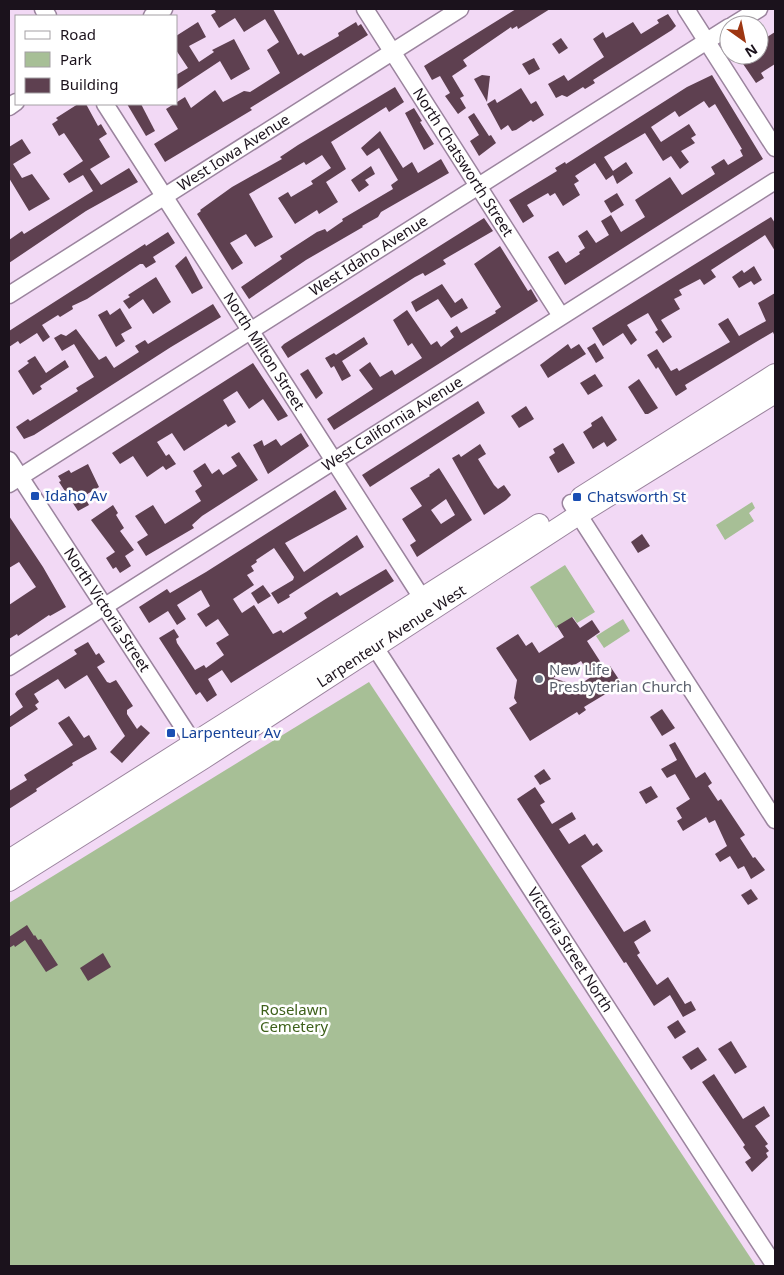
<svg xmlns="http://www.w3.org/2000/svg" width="784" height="1275" viewBox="0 0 784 1275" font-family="'Noto Sans',sans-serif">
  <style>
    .green { fill: #a7bf96 }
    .building { fill: #5e4050; fill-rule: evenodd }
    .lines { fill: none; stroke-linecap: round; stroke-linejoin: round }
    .minor-casing { stroke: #9b849e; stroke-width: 19 }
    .major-casing { stroke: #9b849e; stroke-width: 22 }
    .minor { stroke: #fff; stroke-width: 16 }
    .major { stroke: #fff; stroke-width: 20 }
    .transit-dot { fill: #1a4fb4; stroke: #fff; stroke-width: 2 }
    .worship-dot { fill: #6b7280; stroke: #fff; stroke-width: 2 }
    .labels { text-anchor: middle; stroke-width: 5; stroke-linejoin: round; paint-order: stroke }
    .street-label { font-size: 15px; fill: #1b121c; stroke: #fff }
    .transit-label { font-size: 15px; fill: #164399; stroke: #fff; text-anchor: start }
    .worship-label { font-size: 15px; fill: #5b616d; stroke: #fff; text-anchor: start }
    .park-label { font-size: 15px; fill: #3e611b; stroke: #fff }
  </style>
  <rect width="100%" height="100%" fill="#f2d9f5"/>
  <!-- green -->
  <g class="green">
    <polygon points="752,502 755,508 749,513 754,521 725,540 716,525"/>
    <polygon points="565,565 595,612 577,623 573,617 556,628 530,587"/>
    <polygon points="623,619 630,631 604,648 596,636"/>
    <polygon points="369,682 756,1266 9,1266 9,903"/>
  </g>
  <!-- building -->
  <g class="building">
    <polygon points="214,9 273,9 298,55 301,53 304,56 339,36 338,33 356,22 358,26 361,24 368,35 250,108 252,110 165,162 154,144 178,129 166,109 185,97 191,108 215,90 223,102 244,91 250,92 280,73 267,50 279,42 265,19 244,32 235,18 219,28 211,15 216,12"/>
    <polygon points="516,9 550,9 518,29 517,26 512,29 511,27 463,60 467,66 452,76 464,96 460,98 466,108 458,114 445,96 450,93 440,76 432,80 424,66"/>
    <polygon points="668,14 676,26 672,30 593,80 595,83 585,89 583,87 567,97 562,95 556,98 548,84 564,75 568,81 604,57 593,39 603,32 606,38 633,22 641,34 659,23 657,20"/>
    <polygon points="198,22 206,37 189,46 199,62 214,52 212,50 234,39 250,69 231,80 220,61 176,90 176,75 188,68 176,50 176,36"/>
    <polygon points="775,32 775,64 761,73 764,78 756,83 737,55 759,55 759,42"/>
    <polygon points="561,38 568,48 559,54 552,44"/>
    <polygon points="534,58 540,69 529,75 522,64"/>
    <polygon points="482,75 490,76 487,102 474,79"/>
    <polygon points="712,75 763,159 565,285 548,257 558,251 566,263 580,254 579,252 585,248 578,236 587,230 596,243 609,235 601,221 611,215 621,232 645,217 635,200 670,177 682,195 715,174 711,167 724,159 728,165 743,156 740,150 742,149 715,104 709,108 704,101 679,117 675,111 651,127 661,142 689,124 696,135 691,138 695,143 681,151 689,162 680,169 671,156 663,161 645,133 604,157 613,171 626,162 633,173 617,184 613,175 606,180 595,163 575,176 579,181 574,184 580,195 563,206 555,193 550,196 548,193 527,205 534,216 523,223 509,200 557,171 555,168 565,162 566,164 687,87"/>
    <polygon points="395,87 404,102 389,112 386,107 331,142 346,169 326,182 338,202 319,214 317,210 295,224 278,198 288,192 291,197 313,184 311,181 331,168 322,155 306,165 304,162 249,194 273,237 255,247 246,234 230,243 243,263 232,270 197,214 201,211 200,210 232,187 282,159 280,157 298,145"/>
    <polygon points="521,88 531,104 536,101 544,115 533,122 531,120 516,130 512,131 508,125 501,130 487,104 495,99 497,103"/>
    <polygon points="78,104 86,104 98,126 101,124 107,134 99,139 110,157 90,169 101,185 129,168 138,182 86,211 9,263 9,240 22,231 24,234 93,191 83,175 69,183 63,174 83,161 64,133 59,136 52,124 58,120 56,118"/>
    <polygon points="127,104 141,104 155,131 146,136"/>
    <polygon points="414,108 422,121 420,122 434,144 424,150 405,113"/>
    <polygon points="474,113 489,136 491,135 496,143 479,156 470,141 479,135 468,117"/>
    <polygon points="380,131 403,168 412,162 418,173 441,159 449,173 381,212 378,217 362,226 363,227 306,260 249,299 241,287 282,259 280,256 317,232 325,229 327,232 343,221 342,219 393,189 391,185 398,180 379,148 367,156 361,148"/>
    <polygon points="22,139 31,153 13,164 22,178 32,174 50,199 29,211 9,178 9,147"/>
    <polygon points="371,166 375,174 365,180 369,185 359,192 351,180"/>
    <polygon points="617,193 624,205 611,213 604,201"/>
    <polygon points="771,217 775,223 775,251 765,235 711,270 716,277 704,285 700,279 679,290 682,295 674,299 680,309 661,320 672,337 663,343 655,332 658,330 648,313 627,325 637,340 631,345 623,333 603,346 592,328"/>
    <polygon points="484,218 493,231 443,260 446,264 425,276 423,273 415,277 288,358 281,347 284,344"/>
    <polygon points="168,232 175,243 153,257 156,262 146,268 143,264 140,264 87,299 72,306 73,309 60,317 58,315 42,325 50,337 43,342 37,333 20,344 18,341 9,347 9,331 145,244 146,246"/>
    <polygon points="500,246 528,291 531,289 538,301 334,430 327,419 373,389 359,370 370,362 380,377 392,370 395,375 422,358 412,343 408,346 393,320 407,310 431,345 437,341 441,347 454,337 450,331 457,326 461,333 496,313 495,311 501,307 474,264"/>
    <polygon points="186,256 203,288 192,294 175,266"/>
    <polygon points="754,266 762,280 754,285 751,281 739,288 732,277 742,270 744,273"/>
    <polygon points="156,277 171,302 153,314 143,299 129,309 123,301 130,297 128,295"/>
    <polygon points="442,284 455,303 462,298 468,308 451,318 438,299 416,312 411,302"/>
    <polygon points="775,293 775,337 773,332 756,342 685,385 687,389 676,396 658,367 656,369 647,355 657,349 671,371 677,368 679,371 730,342 718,324 728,318 739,336 766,321 758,303"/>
    <polygon points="213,304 221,317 171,347 34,435 24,439 16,427 28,419 30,421 78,391 76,388 94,377 74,344 62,351 54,338 61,334 66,336 76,329 99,360 106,356 114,368 139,352 135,346 145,340 148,344"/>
    <polygon points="120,308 132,328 121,334 125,341 116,347 98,315 107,310 110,315"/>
    <polygon points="364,337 368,344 342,361 351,376 342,381 334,366 331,368 325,358 334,353 336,355"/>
    <polygon points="595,343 604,358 596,363 587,348"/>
    <polygon points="568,344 571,349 579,344 586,354 548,378 540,365"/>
    <polygon points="35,356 46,373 65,360 69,367 40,386 42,389 33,395 18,371 29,363 27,361"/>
    <polygon points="253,363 288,416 278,421 263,399 249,409 237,391 223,400 236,422 228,427 226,424 184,451 172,433 157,442 166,456 169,454 176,464 166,470 163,466 147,477 133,456 120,464 112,453"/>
    <polygon points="308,369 323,393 316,399 300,374"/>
    <polygon points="595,374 603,386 588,395 580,383"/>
    <polygon points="639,379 658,408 648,414 645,414 628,387"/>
    <polygon points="478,401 485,413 370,487 362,475"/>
    <polygon points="526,406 534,419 519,428 511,416"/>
    <polygon points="602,416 617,440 607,447 604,442 593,449 583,432 592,426 591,423"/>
    <polygon points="301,433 309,446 268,474 253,445 262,440 264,446 276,439 281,446"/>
    <polygon points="563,443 575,463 558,473 549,457 555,453 553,449"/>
    <polygon points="480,444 486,454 478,459 494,485 498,489 504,485 511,495 506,500 484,515 452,458 459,454 461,457"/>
    <polygon points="239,452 258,480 202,516 192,525 194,528 146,556 137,542 148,535 135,516 153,505 165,524 201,501 195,491 202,486 193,471 205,463 212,474 219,469 223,475 237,466 231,457"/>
    <polygon points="88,464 99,487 84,496 89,505 78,511 59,482 61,481 58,476 69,470 71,473"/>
    <path d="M439,468L472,520L417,557L410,545L416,541L402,519L422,506L410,488L430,476L429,475ZM446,499L455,515L441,524L431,510Z"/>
    <polygon points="335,490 347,509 285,543 304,572 357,535 364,547 289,595 290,597 278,604 271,593 293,580 294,577 274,548 256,560 257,562 251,566 254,571 247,575 254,585 233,599 242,613 254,605 273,634 281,630 283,633 307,618 304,613 324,600 337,592 340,596 386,569 394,581 231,683 222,670 208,679 217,695 207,702 200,692 196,695 159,638 174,629 179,637 176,639 177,643 195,670 204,665 206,668 224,655 216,643 229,635 218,619 206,627 197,614 210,606 201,590 177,605 186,619 177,625 168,611 149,623 139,607 167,589 170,593 206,572"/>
    <polygon points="113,505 118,513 116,515 124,528 120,531 134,550 125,556 131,566 120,573 116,567 113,569 106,558 115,552 91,520"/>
    <polygon points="9,516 43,567 66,607 50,616 49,615 18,636 17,634 9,639 9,605 36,587 19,562 9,568"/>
    <polygon points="642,534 650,546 638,553 631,542"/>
    <polygon points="263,585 271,596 258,604 251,593"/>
    <path d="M572,617L580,628L592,620L600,632L587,641L605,669L610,666L622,684L584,707L586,710L579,715L577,712L530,741L509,708L517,703L514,698L517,680L496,648L518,634L526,646L532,642L539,653L564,637L557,626ZM581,661L591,677L573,689L569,683L553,678Z"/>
    <polygon points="88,642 96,655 99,653 105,662 97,667 107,682 110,683 116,680 133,706 127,710 127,714 137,729 141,725 150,733 122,763 110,752 125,736 87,675 65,689 58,679 34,694 39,702 35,705 38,709 9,728 9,717 23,707 15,694 17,691 77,654 74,650"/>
    <polygon points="662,709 675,728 662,736 650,717"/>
    <polygon points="69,716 84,738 89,735 97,749 72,763 73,765 36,789 37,791 9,809 9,791 27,780 24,775 73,745 58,723"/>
    <polygon points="675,742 696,778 705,772 712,783 708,786 718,801 721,799 745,835 740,838 753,858 755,857 765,870 751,879 744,866 738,869 730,856 720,862 715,854 727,846 715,820 709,823 706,817 683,831 677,821 682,818 676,808 690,799 675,774 667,778 661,769 677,760 669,745"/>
    <polygon points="544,769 551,779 540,785 534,776"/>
    <polygon points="651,786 658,797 646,804 639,792"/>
    <polygon points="535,787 545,802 540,805 552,824 572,812 576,819 559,829 569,844 585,834 593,846 597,843 603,851 581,866 624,932 645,920 651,931 634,942 640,953 637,955 657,985 668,977 685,1004 691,1001 696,1010 683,1017 670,995 654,1006 626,962 624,963 517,799"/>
    <polygon points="751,889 758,899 748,905 741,895"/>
    <polygon points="27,925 34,936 35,935 38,940 41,939 58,965 46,972 25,940 15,947 14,945 9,948 9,937"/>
    <polygon points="103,953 111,967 88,981 80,968"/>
    <polygon points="678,1020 686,1032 675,1039 667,1027"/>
    <polygon points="731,1041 747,1067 735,1074 718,1049"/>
    <polygon points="698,1047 707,1060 691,1070 682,1057"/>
    <polygon points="714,1074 743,1119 764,1106 770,1116 755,1126 768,1144 765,1146 769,1151 766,1153 768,1157 752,1172 745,1162 751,1158 743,1147 745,1145 702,1082"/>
  </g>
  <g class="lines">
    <defs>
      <g id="minor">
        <polyline points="43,9 48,16"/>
        <path id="s1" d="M365,9L561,316"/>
        <polyline points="686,9 775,148"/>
        <polyline points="152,16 164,9"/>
        <polyline points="733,25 759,9"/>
        <path id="s2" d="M105,104L422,598"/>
        <polyline points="9,107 16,102"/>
        <path id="s3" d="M9,295L460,9"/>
        <path id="s4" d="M9,460L200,753"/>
        <path id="s5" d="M9,484L729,27"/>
        <polyline points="571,503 775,820"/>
        <path id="s6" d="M369,638C505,847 638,1058 775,1266"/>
        <path id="s7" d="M9,667L775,181"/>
      </g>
      <g id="major">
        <polyline points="581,497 775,374"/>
        <polyline points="9,860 539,524"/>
        <path id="s8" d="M9,881L203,759L578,515L775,393"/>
      </g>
    </defs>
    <!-- minor casing -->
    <use href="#minor" class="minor-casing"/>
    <!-- major casing -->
    <use href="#major" class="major-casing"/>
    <!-- minor -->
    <use href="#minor" class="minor"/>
    <!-- major -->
    <use href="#major" class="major"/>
  </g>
  <!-- markers -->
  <g class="transit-dot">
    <rect x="30" y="491" width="10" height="10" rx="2.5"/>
    <rect x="572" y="492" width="10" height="10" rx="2.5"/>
    <rect x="166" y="728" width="10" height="10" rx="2.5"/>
  </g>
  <circle class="worship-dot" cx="539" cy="679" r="5"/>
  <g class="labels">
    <!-- street labels -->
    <g class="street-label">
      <text dy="5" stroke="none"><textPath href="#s3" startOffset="266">West Iowa Avenue</textPath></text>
      <text dy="5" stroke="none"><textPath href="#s1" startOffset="182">North Chatsworth Street</textPath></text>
      <text dy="5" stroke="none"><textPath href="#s5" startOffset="426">West Idaho Avenue</textPath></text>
      <text dy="5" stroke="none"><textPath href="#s2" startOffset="294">North Milton Street</textPath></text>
      <text dy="5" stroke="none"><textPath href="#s7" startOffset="454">West California Avenue</textPath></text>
      <text dy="5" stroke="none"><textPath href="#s4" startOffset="179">North Victoria Street</textPath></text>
      <text dy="5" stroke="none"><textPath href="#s8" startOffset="454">Larpenteur Avenue West</textPath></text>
      <text dy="5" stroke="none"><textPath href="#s6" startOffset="371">Victoria Street North</textPath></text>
    </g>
    <!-- transit labels -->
    <g class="transit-label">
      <text x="45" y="501">Idaho Av</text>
      <text x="587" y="502">Chatsworth St</text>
      <text x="181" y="738">Larpenteur Av</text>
    </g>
    <!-- worship labels -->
    <g class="worship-label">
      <text x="549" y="675">New Life<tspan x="549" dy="17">Presbyterian Church</tspan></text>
    </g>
    <!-- park labels -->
    <g class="park-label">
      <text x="294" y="1015">Roselawn<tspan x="294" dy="17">Cemetery</tspan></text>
    </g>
  </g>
  <!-- border -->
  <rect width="784" height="1275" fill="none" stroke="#1b121c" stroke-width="20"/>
  <!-- legend -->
  <rect x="15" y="15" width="162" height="90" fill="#ffffff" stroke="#a4a0a4"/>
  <rect x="25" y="31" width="25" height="8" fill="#ffffff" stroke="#a4a0a4"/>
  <text x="60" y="40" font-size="15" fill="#1b121c">Road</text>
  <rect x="25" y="52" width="25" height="15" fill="#a7bf96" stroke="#a4a0a4"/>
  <text x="60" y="65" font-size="15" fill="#1b121c">Park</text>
  <rect x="25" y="78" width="25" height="15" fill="#5e4050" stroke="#a4a0a4"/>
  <text x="60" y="90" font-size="15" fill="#1b121c">Building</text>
  <!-- north arrow -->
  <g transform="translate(744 40) rotate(147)"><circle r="24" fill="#ffffff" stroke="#a4a0a4"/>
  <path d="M0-4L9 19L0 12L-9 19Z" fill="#9d3612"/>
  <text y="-8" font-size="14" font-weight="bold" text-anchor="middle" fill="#1b121c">N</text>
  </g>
</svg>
